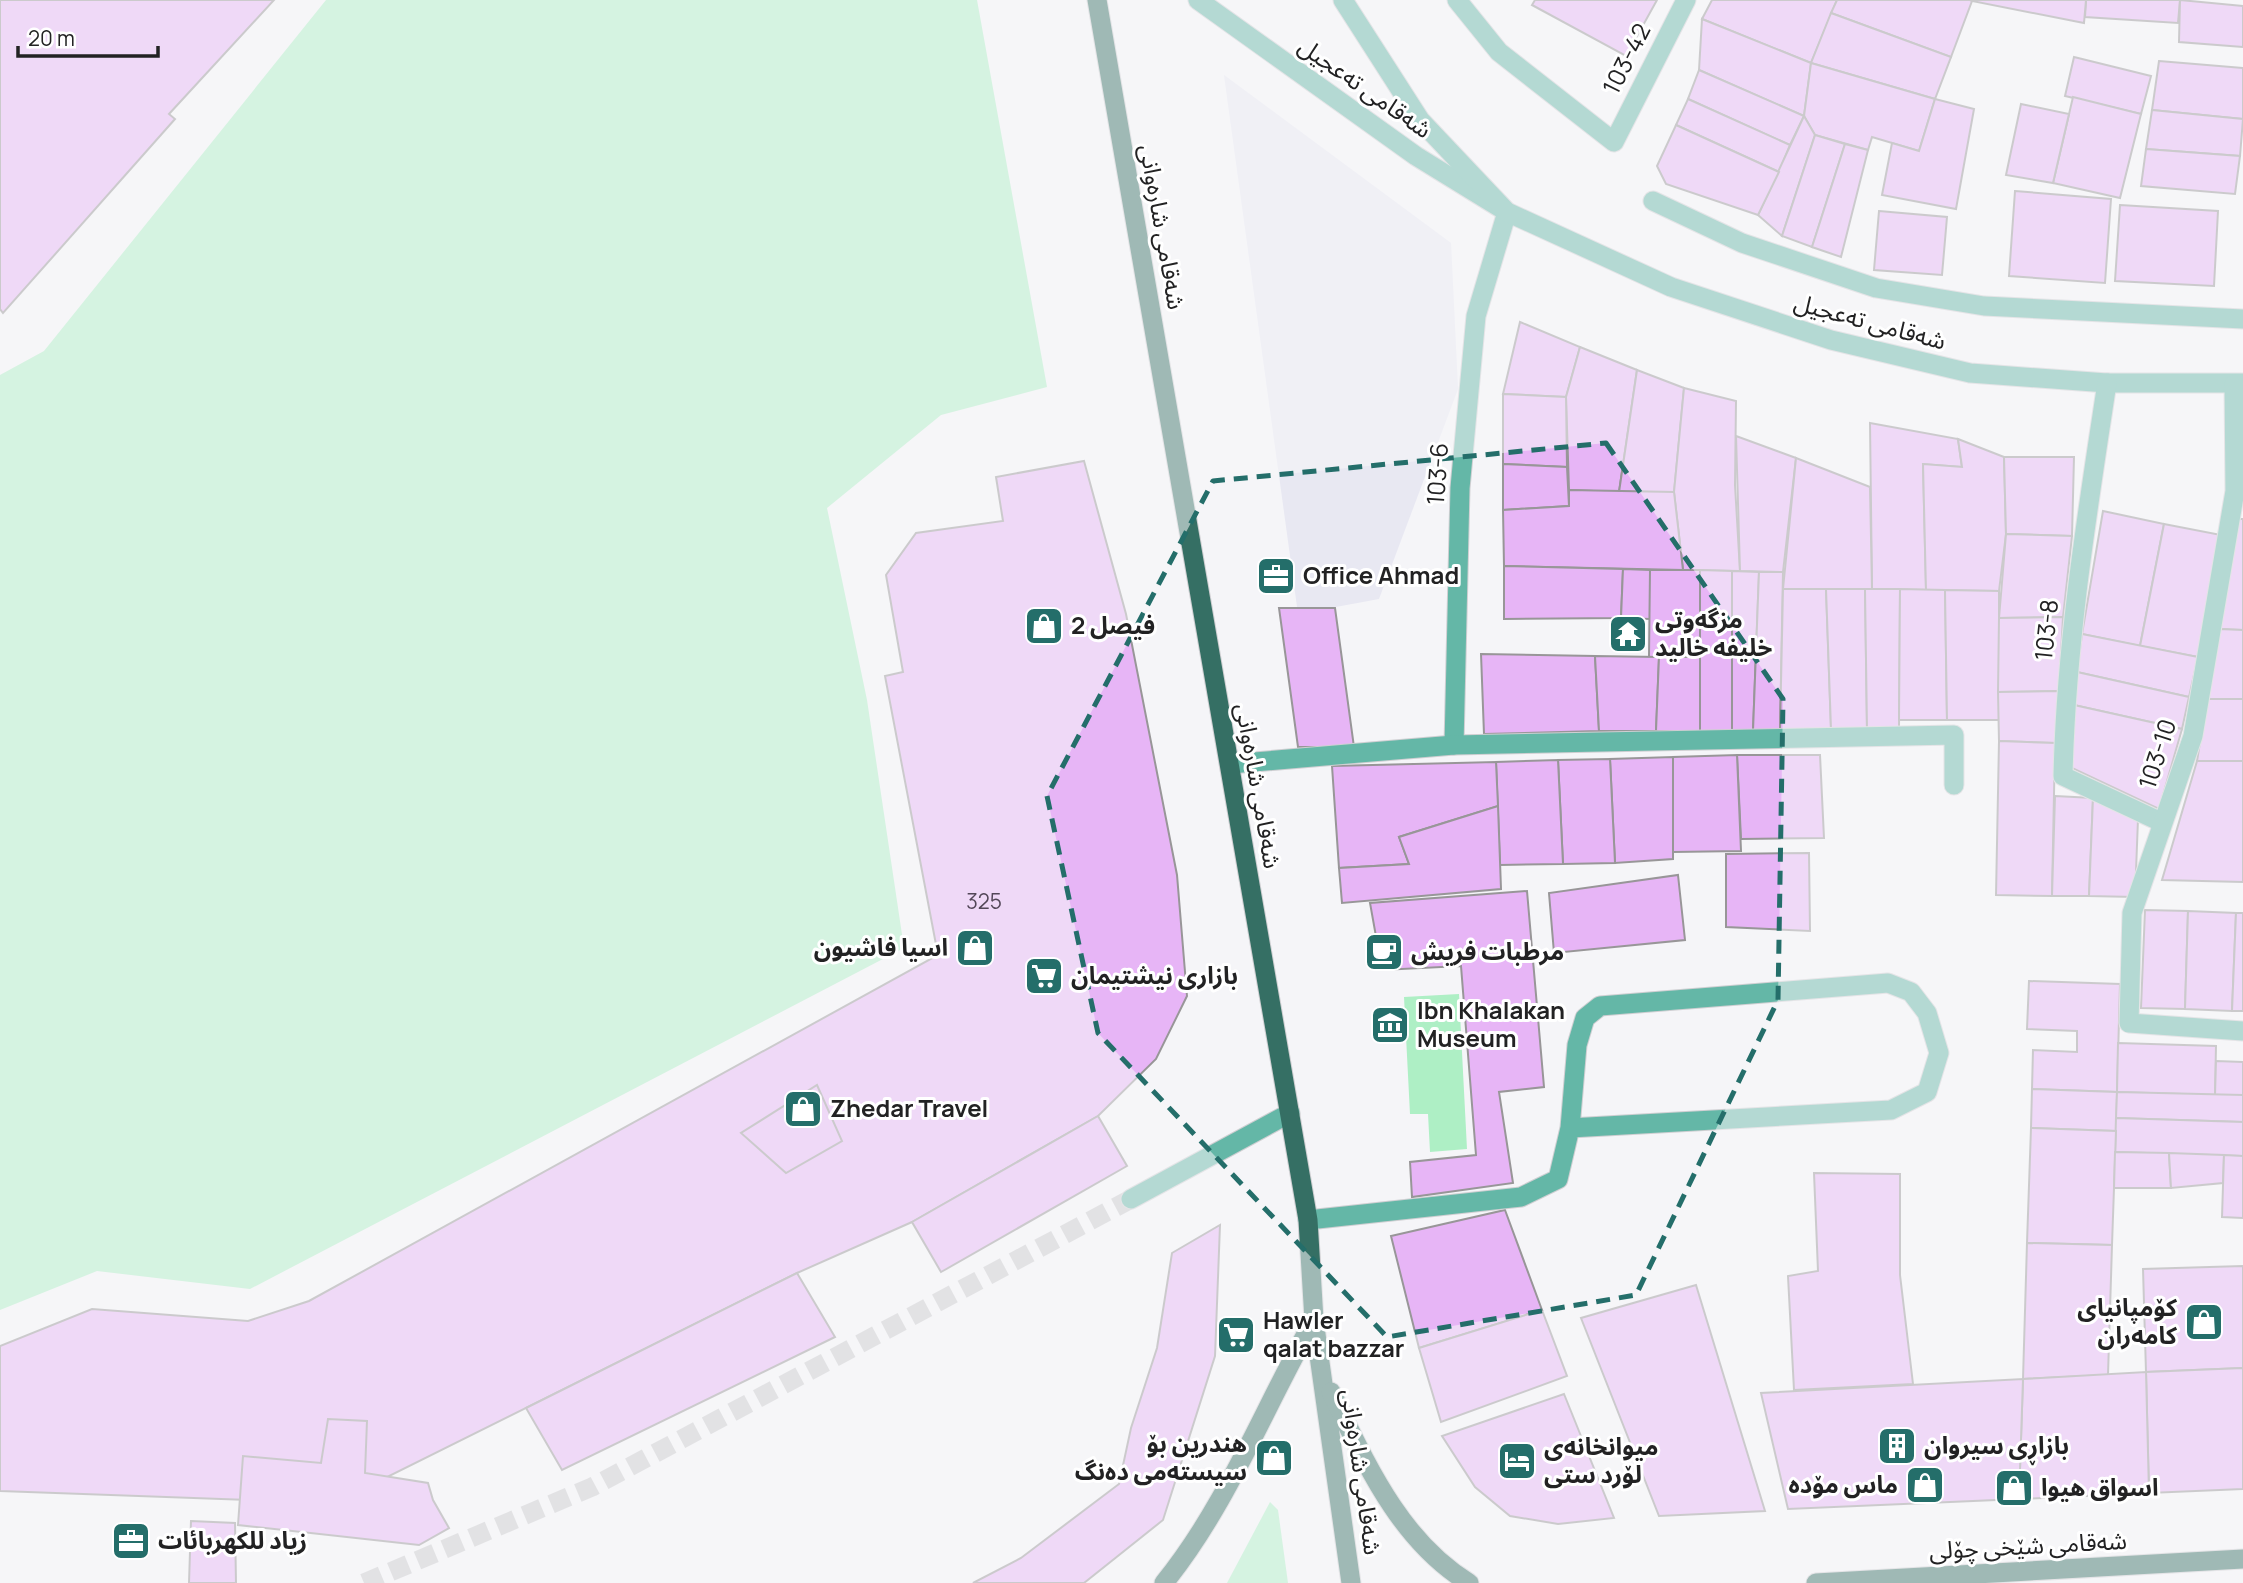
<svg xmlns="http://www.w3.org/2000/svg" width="2243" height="1583" viewBox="0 0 2243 1583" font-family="Manrope,'Noto Sans Arabic',sans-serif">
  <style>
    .built { fill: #e8e8f2 }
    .green { fill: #aeefc5 }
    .building { fill: #e7b5f6; stroke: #989698; stroke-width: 2 }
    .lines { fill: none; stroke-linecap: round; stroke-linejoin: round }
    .minor-tunnel { stroke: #cbcbcd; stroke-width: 19; stroke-dasharray: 19 10; stroke-linecap: butt }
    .service-casing { stroke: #cfcfd2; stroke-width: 21 }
    .minor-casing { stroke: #cfcfd2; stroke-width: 21 }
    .primary-casing { stroke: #cfcfd2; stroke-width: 21 }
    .service { stroke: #64b7a7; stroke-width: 19 }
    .minor { stroke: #64b7a7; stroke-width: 19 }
    .primary { stroke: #356f64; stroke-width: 19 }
    .marked { fill: none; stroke: #246e6a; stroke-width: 5; stroke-dasharray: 14 9; stroke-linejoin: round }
    .labels { text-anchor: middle; stroke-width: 6; stroke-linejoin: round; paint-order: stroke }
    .number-label { font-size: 21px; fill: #534758 }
    .street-label { font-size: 24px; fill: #222223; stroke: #fff }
    .poi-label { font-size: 24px; font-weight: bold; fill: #222223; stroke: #fff; text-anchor: start }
  </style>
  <rect width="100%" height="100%" fill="#f5f5f8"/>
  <!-- built -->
  <polygon class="built" points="1224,75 1451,243 1458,389 1379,599 1298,614"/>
  <!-- green -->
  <g class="green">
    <polygon points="326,0 977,0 1047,387 941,415 827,508 867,700 904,948 250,1289 97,1271 0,1310 0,375 44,351"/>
    <polygon points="1459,994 1467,1149 1430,1152 1428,1114 1410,1114 1404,997"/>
    <polygon points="1270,1502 1278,1510 1288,1583 1227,1583"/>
  </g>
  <!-- building -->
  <g class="building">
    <polygon points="0,0 274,0 169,114 175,119 3,313 0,309"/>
    <polygon points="1535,0 1657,0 1626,56 1532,5"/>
    <polygon points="1712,0 1837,0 1811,63 1702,19"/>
    <polygon points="1837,0 1970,0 1972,1 1951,57 1831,13"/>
    <polygon points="2086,0 2180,0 2178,23 2085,17"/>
    <polygon points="2086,0 2084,23 1972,1 1972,0"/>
    <polygon points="2180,0 2243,6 2243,47 2179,42"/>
    <polygon points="1831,13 1951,57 1935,99 1811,63"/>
    <polygon points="1702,19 1811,63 1804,116 1699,70"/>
    <polygon points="2074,57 2151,76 2141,114 2065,96"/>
    <polygon points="2159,61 2243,68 2243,119 2152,110"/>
    <polygon points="1811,63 1935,99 1919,151 1872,137 1868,150 1815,135 1804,116"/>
    <polygon points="1699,70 1804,116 1790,145 1688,99"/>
    <polygon points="2073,97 2141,114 2120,198 2053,183"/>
    <polygon points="1688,99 1790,145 1779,172 1676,125"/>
    <polygon points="1935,99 1974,109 1956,209 1882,195 1892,143 1919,151"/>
    <polygon points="2021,104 2069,114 2053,183 2006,175"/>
    <polygon points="2152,110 2243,119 2240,156 2146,149"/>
    <polygon points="1804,116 1815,135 1782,236 1758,215"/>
    <polygon points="1676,125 1779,172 1758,215 1666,184 1657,166"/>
    <polygon points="1815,135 1845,144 1812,247 1782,236"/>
    <polygon points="1845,144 1868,150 1841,257 1812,247"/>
    <polygon points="2146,149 2240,156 2235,194 2141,186"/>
    <polygon points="2015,191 2111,199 2105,283 2009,276"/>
    <polygon points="2120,205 2218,211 2214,286 2115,281"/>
    <polygon points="1879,211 1947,217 1942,275 1874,270"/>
    <polygon points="1520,322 1580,347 1566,397 1503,394"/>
    <polygon points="1580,347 1637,370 1619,492 1569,490 1566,397"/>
    <polygon points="1637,370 1684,388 1674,492 1619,492"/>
    <polygon points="1684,388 1736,401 1735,485 1740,571 1683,570 1674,492"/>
    <polygon points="1503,394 1566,397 1567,467 1503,464"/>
    <polygon points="1870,423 1958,439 1962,467 1923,464 1926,590 1872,589"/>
    <polygon points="1736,436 1796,458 1783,572 1740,571"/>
    <polygon points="1958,439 2004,457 2006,534 1999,591 1926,590 1923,464 1962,467"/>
    <polygon points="2004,457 2074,457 2072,536 2006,534"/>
    <polygon points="1796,458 1870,487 1872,589 1783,589"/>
    <polygon points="1084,461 1126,614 1177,875 1187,996 1156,1059 1098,1116 912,1222 797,1273 335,1503 0,1491 0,1346 92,1309 248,1321 309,1301 938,955 885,676 903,672 886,575 916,533 1003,521 996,477"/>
    <polygon points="1503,464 1567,467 1569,506 1503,510"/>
    <polygon points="1569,490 1674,492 1683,570 1504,566 1503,510 1569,506"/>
    <polygon points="2103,511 2164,524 2140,646 2082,634"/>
    <polygon points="2238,519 2243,519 2243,630 2219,629"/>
    <polygon points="2164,524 2221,535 2198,657 2140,646"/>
    <polygon points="2006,534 2072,536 2063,617 1999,618"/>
    <polygon points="1504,566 1623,569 1621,618 1504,619"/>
    <polygon points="1623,569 1650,570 1650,619 1621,618"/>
    <polygon points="1650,570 1700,570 1700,657 1649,657"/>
    <polygon points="1700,570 1732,571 1732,731 1700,732"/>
    <polygon points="1732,571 1759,572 1753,731 1732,731"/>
    <polygon points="1759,572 1783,572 1780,730 1753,731"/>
    <polygon points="1783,589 1826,589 1831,729 1780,730"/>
    <polygon points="1826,589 1865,589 1867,729 1831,729"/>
    <polygon points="1865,589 1900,589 1899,727 1867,729"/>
    <polygon points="1900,589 1945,590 1947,720 1899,720"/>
    <polygon points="1945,590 1999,591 1999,720 1947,720"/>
    <polygon points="1279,608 1335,608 1354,747 1298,747"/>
    <polygon points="2063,617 2059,691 1998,692 1999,618"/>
    <polygon points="2219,629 2243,630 2243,699 2207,699"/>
    <polygon points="2082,634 2198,657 2189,697 2077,672"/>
    <polygon points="1481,654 1595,656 1599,731 1484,734"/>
    <polygon points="1595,656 1659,657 1656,731 1599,731"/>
    <polygon points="1659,657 1700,657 1700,732 1656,731"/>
    <polygon points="2077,672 2189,697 2182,729 2074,705"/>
    <polygon points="2059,691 2055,743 1999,741 1998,692"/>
    <polygon points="2207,699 2243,699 2243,761 2197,761"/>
    <polygon points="2074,705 2182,729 2159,809 2072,768"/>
    <polygon points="1999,741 2055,743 2052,896 1996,895"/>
    <polygon points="1737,755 1820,755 1824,838 1741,839"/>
    <polygon points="1737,755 1741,851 1673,852 1673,757"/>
    <polygon points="1673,757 1673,859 1615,863 1610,759"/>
    <polygon points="1610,759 1615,863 1563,864 1558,760"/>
    <polygon points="1558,760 1563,864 1500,865 1496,762"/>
    <polygon points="2197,761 2243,761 2243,882 2162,880"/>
    <polygon points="1496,762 1498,806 1399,837 1409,864 1339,868 1332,766"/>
    <polygon points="2055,796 2093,798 2089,896 2052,896"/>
    <polygon points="2093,798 2138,819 2135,897 2089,896"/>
    <polygon points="1498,806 1501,889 1342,903 1339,868 1409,864 1399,837"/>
    <polygon points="1809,853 1810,931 1726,927 1726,854"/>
    <polygon points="1678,875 1685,940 1554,953 1549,893"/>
    <polygon points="1527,891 1544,1087 1499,1092 1513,1183 1412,1197 1410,1162 1476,1155 1461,966 1382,970 1370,903"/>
    <polygon points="2145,910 2188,911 2185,1009 2141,1008"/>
    <polygon points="2188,911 2236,913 2232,1011 2185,1009"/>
    <polygon points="2236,913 2243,913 2243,1011 2232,1011"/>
    <polygon points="2029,981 2120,984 2117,1092 2032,1089 2033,1050 2077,1052 2077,1031 2027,1029"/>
    <polygon points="2118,1043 2216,1046 2215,1095 2117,1092"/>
    <polygon points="2216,1061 2243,1062 2243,1095 2215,1095"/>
    <polygon points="817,1085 842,1141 786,1173 741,1133"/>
    <polygon points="2032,1089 2117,1092 2116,1131 2031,1128"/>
    <polygon points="2117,1092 2243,1095 2243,1122 2116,1118"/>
    <polygon points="1098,1116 1127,1166 941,1272 912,1222"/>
    <polygon points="2116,1118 2243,1122 2243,1156 2115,1152"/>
    <polygon points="2031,1128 2116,1131 2112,1245 2027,1243"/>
    <polygon points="2115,1152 2169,1153 2171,1188 2114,1188"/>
    <polygon points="2169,1153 2224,1155 2223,1183 2171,1188"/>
    <polygon points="2224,1155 2243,1156 2243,1218 2222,1217"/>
    <polygon points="1814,1173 1900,1174 1900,1275 1913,1384 1794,1390 1788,1276 1818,1271"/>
    <polygon points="1505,1210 1542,1310 1419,1348 1391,1236"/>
    <polygon points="1220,1225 1215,1356 1163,1520 1084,1583 973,1583 1021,1558 1119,1484 1131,1428 1157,1348 1172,1253"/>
    <polygon points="2027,1243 2112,1245 2108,1375 2023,1379"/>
    <polygon points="2243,1266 2243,1368 2146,1372 2143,1269"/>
    <polygon points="797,1273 835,1337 562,1470 526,1408"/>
    <polygon points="1696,1285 1765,1511 1659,1516 1581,1318"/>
    <polygon points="1542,1310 1567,1376 1441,1422 1419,1348"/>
    <polygon points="2243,1368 2243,1489 2149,1493 2146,1372"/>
    <polygon points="2146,1372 2149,1493 2019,1499 2023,1379"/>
    <polygon points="2023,1379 2019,1499 1788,1509 1761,1393"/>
    <polygon points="1564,1394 1614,1518 1558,1524 1510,1516 1475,1487 1442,1436"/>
    <polygon points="328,1419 367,1421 365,1473 428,1483 433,1500 449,1528 419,1545 238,1525 243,1456 321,1463"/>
    <polygon points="191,1521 235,1523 236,1583 189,1583"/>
  </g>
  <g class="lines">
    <!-- minor-tunnel -->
    <polyline class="minor-tunnel" points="364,1583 592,1487 1131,1199"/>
    <defs>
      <polyline id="service" points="1308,1220 1521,1197 1558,1179 1570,1128 1577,1045 1585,1018 1600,1006 1888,983 1911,992 1927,1013 1939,1053 1927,1092 1891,1110 1570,1128"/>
      <g id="minor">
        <polyline points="1198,0 1416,156 1507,212 1476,316 1460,488 1454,745"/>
        <polyline points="1343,0 1420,120 1507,212 1671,287 1831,340 1970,373 2107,383 2243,383"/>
        <polyline points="1457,0 1499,52 1614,142 1686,0"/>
        <polyline points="1653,201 1742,243 1876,288 1984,306 2243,319"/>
        <path d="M2107,383C2087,514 2066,643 2063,776L2161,822"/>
        <polyline points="2234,384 2235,491 2193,736 2132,913 2129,1023 2243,1031"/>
        <polyline points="1230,764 1454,745 1954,735 1954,785"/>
        <polyline points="1131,1199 1290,1113"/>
      </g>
      <g id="primary">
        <polyline points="1097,0 1308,1220 1314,1320 1351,1583"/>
        <path d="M1331,1392C1366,1463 1399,1540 1469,1583"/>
        <path d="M1164,1583C1228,1504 1264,1407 1314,1320"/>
        <polyline points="1816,1583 2243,1559"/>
      </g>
    </defs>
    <!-- service casing -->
    <use href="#service" class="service-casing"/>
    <!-- minor casing -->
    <use href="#minor" class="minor-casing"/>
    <!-- primary casing -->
    <use href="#primary" class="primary-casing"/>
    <!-- service -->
    <use href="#service" class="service"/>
    <!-- minor -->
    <use href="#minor" class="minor"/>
    <!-- primary -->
    <use href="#primary" class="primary"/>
  </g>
  <!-- marked area -->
  <path d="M0 0H2243V1583H0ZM1606,443L1783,699L1778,1000L1636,1295L1387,1337L1098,1033L1047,796L1213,481Z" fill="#f5f5f8" fill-opacity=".55" fill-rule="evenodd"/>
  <path class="marked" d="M1606,443L1783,699L1778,1000L1636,1295L1387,1337L1098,1033L1047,796L1213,481Z"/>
  <!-- icons -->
  <defs>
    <symbol id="office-square" viewBox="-11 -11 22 22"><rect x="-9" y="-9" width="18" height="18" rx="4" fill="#246e6a" stroke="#fff"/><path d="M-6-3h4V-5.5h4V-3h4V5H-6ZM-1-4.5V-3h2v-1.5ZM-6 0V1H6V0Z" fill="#fff"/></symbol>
    <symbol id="shop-square" viewBox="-11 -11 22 22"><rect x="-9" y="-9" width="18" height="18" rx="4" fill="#246e6a" stroke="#fff"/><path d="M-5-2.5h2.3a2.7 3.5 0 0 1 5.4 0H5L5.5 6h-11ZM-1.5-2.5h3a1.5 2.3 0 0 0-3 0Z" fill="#fff"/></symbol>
    <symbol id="temple-square" viewBox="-11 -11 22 22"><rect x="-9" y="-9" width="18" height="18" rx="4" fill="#246e6a" stroke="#fff"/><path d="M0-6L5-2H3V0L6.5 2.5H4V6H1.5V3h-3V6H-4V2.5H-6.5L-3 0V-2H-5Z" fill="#fff"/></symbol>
    <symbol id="cafe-square" viewBox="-11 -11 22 22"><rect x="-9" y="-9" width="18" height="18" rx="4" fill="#246e6a" stroke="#fff"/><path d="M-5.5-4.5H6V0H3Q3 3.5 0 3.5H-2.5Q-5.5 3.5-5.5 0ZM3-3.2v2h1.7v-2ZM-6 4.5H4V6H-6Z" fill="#fff"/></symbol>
    <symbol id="supermarket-square" viewBox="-11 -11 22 22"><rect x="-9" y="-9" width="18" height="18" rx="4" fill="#246e6a" stroke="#fff"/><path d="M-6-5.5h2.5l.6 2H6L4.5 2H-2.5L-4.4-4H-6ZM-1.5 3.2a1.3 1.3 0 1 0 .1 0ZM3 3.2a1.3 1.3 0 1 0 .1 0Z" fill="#fff"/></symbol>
    <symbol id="museum-square" viewBox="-11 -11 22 22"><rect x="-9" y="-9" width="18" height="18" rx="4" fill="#246e6a" stroke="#fff"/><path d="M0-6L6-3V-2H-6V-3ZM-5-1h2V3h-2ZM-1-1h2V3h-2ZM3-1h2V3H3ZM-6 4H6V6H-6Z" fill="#fff"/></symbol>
    <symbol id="building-square" viewBox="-11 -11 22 22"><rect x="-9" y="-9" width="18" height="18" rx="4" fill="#246e6a" stroke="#fff"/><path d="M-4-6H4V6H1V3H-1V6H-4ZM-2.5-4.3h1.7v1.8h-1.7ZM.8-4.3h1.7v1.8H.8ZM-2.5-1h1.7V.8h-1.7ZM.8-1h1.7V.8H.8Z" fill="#fff"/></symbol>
    <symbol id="hotel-square" viewBox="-11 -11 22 22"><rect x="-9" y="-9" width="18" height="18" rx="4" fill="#246e6a" stroke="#fff"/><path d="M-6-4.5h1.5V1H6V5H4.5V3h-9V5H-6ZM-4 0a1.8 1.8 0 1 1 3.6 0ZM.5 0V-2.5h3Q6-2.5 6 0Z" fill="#fff"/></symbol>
  </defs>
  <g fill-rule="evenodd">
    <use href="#office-square" x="1254" y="554" width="44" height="44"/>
    <use href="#shop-square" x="1022" y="604" width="44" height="44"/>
    <use href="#temple-square" x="1606" y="612" width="44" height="44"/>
    <use href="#shop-square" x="953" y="926" width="44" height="44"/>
    <use href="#cafe-square" x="1362" y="930" width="44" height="44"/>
    <use href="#supermarket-square" x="1022" y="954" width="44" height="44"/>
    <use href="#museum-square" x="1368" y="1003" width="44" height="44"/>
    <use href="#shop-square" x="781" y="1087" width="44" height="44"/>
    <use href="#shop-square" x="2182" y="1300" width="44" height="44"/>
    <use href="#supermarket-square" x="1214" y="1313" width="44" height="44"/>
    <use href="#building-square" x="1875" y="1424" width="44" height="44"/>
    <use href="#shop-square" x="1252" y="1436" width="44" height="44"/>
    <use href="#hotel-square" x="1495" y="1439" width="44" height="44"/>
    <use href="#shop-square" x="1903" y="1463" width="44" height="44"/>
    <use href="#shop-square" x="1992" y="1466" width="44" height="44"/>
    <use href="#office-square" x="109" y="1519" width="44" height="44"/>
  </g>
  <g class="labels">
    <!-- number labels -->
    <g class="number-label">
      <text x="984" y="909">325</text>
    </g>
    <!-- street labels -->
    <g class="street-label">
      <text transform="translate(1627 59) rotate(-63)" y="8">103-42</text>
      <text transform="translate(1365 88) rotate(35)" y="8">شەقامی تەعجیل</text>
      <text transform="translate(1162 227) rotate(80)" y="8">شەقامی شارەوانی</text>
      <text transform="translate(1870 322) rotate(15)" y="8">شەقامی تەعجیل</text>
      <text transform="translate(1438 474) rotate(-86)" y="8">103-6</text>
      <text transform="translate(2047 630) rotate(-84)" y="8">103-8</text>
      <text transform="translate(2158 754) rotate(-72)" y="8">103-10</text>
      <text transform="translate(1258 786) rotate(80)" y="8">شەقامی شارەوانی</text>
      <text transform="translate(1361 1472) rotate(82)" y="8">شەقامی شارەوانی</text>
      <text transform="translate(2028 1546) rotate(-3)" y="8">شەقامی شێخی چۆلی</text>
    </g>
    <!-- poi labels -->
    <g class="poi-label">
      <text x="1303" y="584">Office Ahmad</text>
      <text x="1655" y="628">مزگه‌وتی<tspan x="1655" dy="28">خلیفه‌ خالید</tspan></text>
      <text x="1071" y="634">فيصل 2</text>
      <text x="948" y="956" text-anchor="end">اسيا فاشيون</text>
      <text x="1411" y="960">مرطبات فريش</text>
      <text x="1071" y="984">بازاری نیشتیمان</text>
      <text x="1417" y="1019">Ibn Khalakan<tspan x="1417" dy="28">Museum</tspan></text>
      <text x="830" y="1117">Zhedar Travel</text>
      <text x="2177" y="1316" text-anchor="end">کۆمپانیای<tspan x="2177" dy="28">کامەران</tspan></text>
      <text x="1263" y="1329">Hawler<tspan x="1263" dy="28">qalat bazzar</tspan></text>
      <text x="1247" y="1452" text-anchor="end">ھندرین بۆ<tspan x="1247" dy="28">سیستەمی دەنگ</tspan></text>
      <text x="1924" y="1454">بازاڕی سیروان</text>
      <text x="1544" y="1455">میوانخانەی<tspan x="1544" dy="28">لۆرد ستی</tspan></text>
      <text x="1898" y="1493" text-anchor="end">ماس مۆدە</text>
      <text x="2041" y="1496">اسواق هيوا</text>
      <text x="158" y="1549">زياد للكهربائات</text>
    </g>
  </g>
  <!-- scale -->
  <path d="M18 46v10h140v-10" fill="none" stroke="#222223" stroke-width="3.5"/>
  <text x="28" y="46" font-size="21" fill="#222223" stroke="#ffffff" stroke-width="5" paint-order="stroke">20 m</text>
</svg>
